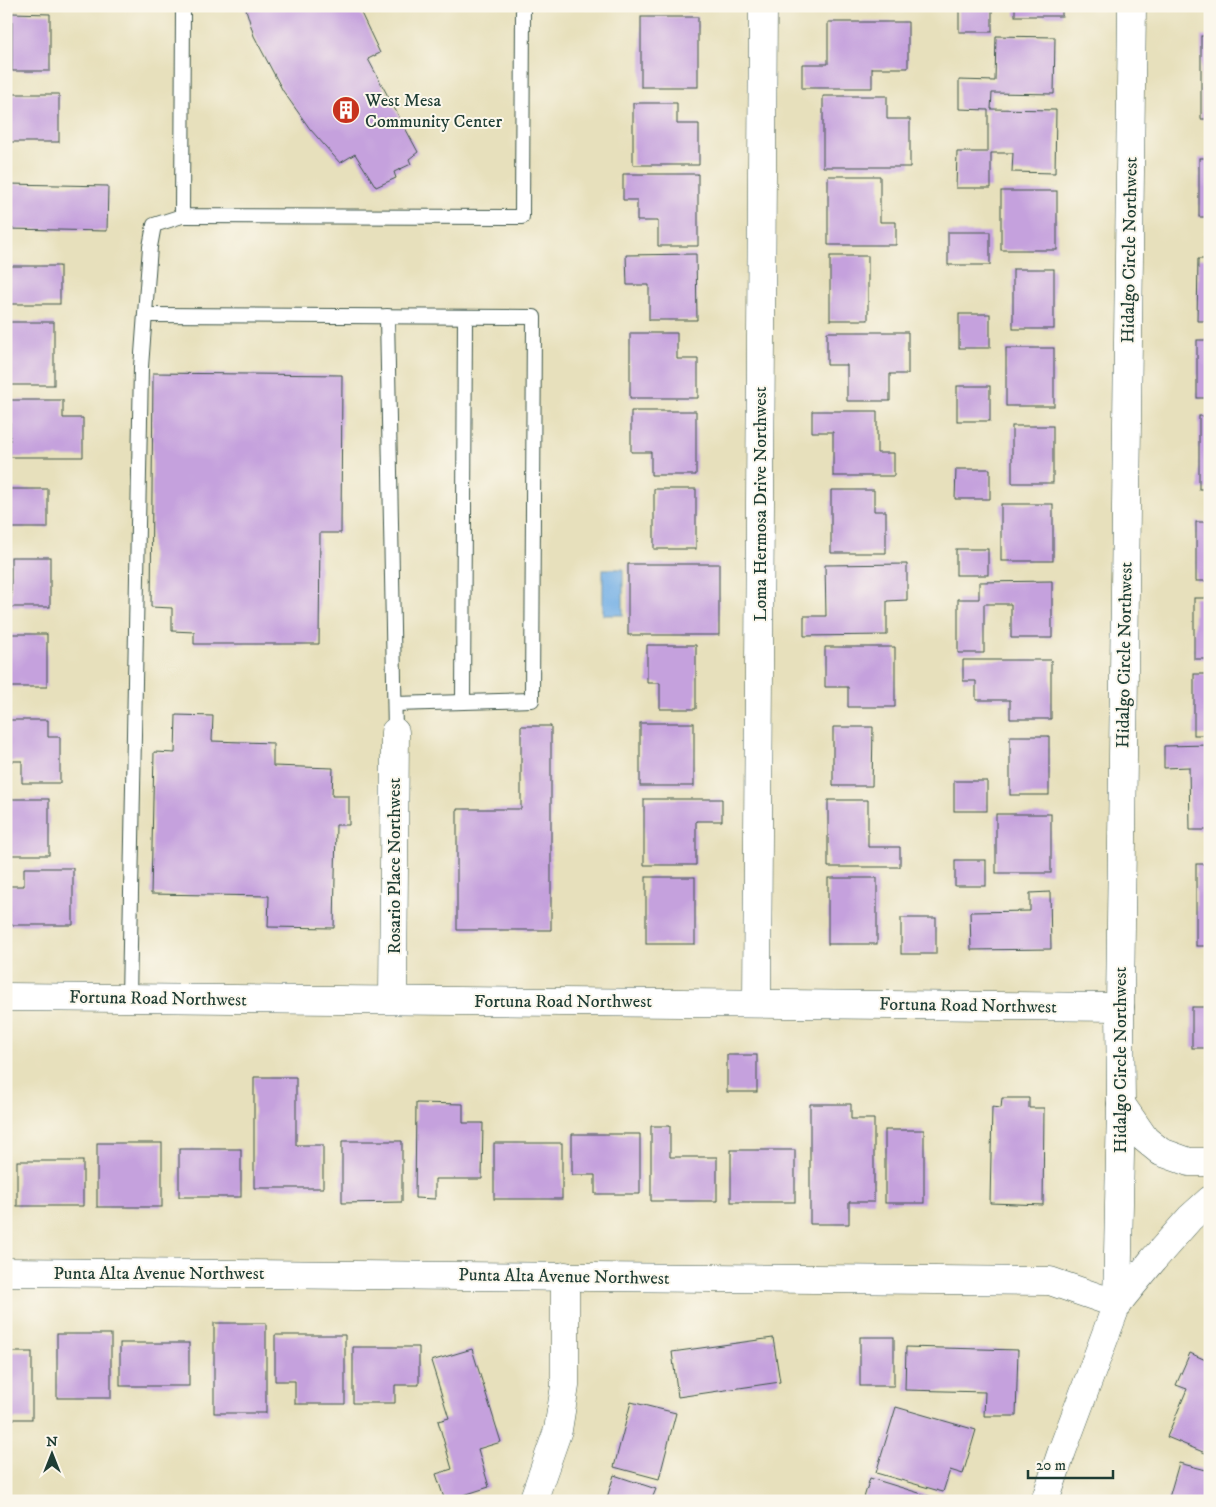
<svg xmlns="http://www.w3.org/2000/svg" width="1216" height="1507" viewBox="0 0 1216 1507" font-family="'IM FELL DW Pica',serif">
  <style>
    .water { fill: #73afe5; stroke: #49768c }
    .building { fill: #c5a1dd }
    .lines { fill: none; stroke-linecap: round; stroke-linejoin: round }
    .service-casing { stroke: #3d5548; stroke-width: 16 }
    .minor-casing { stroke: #3d5548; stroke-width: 29 }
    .tertiary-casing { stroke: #3d5548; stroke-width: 29 }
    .service { stroke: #fff; stroke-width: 14 }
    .minor { stroke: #fff; stroke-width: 28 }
    .tertiary { stroke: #fff; stroke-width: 28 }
    .labels { text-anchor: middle; stroke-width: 4; stroke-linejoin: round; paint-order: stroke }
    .poi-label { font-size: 18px; fill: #1f3d34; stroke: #fbf7ec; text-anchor: start }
    .street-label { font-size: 18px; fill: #1f3d34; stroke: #fbf7ec }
  </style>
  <rect width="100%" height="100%" fill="#fbf7ec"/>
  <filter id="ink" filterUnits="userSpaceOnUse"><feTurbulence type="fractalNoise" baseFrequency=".02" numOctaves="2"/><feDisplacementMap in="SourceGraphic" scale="10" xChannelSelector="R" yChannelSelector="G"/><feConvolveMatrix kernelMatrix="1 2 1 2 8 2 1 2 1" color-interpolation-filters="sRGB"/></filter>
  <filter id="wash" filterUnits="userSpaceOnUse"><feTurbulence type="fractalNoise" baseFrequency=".0096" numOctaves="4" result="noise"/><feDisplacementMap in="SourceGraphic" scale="20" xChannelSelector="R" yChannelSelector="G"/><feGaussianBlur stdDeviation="1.12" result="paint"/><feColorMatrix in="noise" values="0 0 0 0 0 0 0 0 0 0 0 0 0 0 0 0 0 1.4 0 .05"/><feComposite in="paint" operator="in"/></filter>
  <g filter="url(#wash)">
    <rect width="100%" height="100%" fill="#e7e0bc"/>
    <!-- water -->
    <rect class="water" x="603" y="569" width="20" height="46"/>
    <g id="blocks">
      <!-- building -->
      <g class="building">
        <polygon points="245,6 367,6 368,10 361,13 380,53 368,59 418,152 409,159 411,164 394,172 396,178 376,187 355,154 340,163 310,129 283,91 254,36"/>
        <rect x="659" y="6" width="38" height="4"/>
        <rect x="832" y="6" width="66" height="3"/>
        <rect x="959" y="6" width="33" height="26"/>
        <rect x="1015" y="6" width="47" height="10"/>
        <polygon points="12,13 50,14 50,71 12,71"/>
        <rect x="641" y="17" width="57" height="70"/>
        <polygon points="828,22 908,22 908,68 872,68 872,88 802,88 802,64 828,64"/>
        <polygon points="996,36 1055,37 1054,94 992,93 991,109 1056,110 1055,173 1012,172 1013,153 991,153 991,188 956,188 957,152 988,152 988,110 959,109 959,80 995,81"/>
        <rect x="1201" y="36" width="9" height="83"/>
        <rect x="10" y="94" width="49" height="48"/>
        <polygon points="823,96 887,96 887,119 910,119 910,167 823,167"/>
        <polygon points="633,103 677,103 677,124 699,124 699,165 633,165"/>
        <rect x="1199" y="158" width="11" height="59"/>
        <polygon points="623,174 698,174 698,246 658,246 658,221 637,221 637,200 623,200"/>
        <polygon points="828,176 880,176 880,222 896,222 896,245 828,245"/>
        <polygon points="9,184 108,186 107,231 8,229"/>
        <rect x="1001" y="191" width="56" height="59"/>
        <rect x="948" y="232" width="42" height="33"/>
        <polygon points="696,254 697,320 649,320 649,285 627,285 626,255"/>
        <rect x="830" y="256" width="38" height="64"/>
        <polygon points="1198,259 1210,259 1210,321 1197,321"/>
        <rect x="6" y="266" width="54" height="38"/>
        <rect x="1013" y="269" width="41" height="60"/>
        <rect x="959" y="314" width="31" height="34"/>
        <rect x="6" y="322" width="48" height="63"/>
        <polygon points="827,332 908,332 908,374 890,374 890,401 847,401 847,365 827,365"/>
        <polygon points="630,333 677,333 677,359 698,359 698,398 630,398"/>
        <rect x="1197" y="340" width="13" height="58"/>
        <rect x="1006" y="348" width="48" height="58"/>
        <polygon points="153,373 342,375 341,533 320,533 319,644 194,644 194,632 172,631 172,608 151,607"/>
        <rect x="957" y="386" width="33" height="35"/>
        <polygon points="10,400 63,400 63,418 83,418 83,457 10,457"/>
        <polygon points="631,411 696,411 696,475 651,475 651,452 631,452"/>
        <polygon points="812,411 877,411 877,453 894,453 894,476 833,476 833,432 812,432"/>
        <rect x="1199" y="416" width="11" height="73"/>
        <rect x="1012" y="426" width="41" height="57"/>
        <polygon points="956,469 990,469 990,499 955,499"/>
        <rect x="6" y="489" width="42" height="39"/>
        <rect x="654" y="489" width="42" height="60"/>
        <polygon points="831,490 874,490 874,511 886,511 886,553 831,553"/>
        <rect x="1001" y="504" width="52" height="57"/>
        <rect x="1196" y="522" width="14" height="59"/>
        <rect x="956" y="549" width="32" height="26"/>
        <rect x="11" y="557" width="39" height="50"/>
        <rect x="628" y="564" width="91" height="71"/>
        <polygon points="907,564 907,600 887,601 887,635 804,636 804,616 826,616 825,565"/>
        <polygon points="1052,581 1052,638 1011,638 1011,604 984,604 984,653 958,653 958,599 979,599 979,582"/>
        <rect x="1194" y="598" width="16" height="61"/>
        <rect x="6" y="634" width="41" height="53"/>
        <polygon points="647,645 696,645 696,709 660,709 660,683 647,683"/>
        <polygon points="825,647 895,647 895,707 848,707 848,687 825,687"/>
        <polygon points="963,660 1051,660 1051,719 1010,719 1010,700 976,700 976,681 963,681"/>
        <rect x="1194" y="674" width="16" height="61"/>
        <polygon points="176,715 213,716 212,741 273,743 273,766 333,768 332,796 349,796 349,825 336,825 334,928 268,927 269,896 151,894 154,752 175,753"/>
        <polygon points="6,720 48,720 48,737 60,737 60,783 22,783 22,761 6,761"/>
        <rect x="640" y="723" width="54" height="63"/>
        <polygon points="521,726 551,726 551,930 457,930 457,809 521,809"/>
        <polygon points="833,727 873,727 872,786 833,786"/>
        <rect x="1010" y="736" width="39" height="59"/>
        <polygon points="1210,745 1210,830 1190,830 1189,767 1164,768 1164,746"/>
        <rect x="954" y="781" width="33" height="30"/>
        <rect x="6" y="799" width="43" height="56"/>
        <polygon points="644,799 722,799 722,821 696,821 696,865 644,865"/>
        <polygon points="828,800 868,800 868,847 900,847 900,867 828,867"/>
        <rect x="996" y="814" width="55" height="59"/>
        <rect x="955" y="860" width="31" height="26"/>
        <rect x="1196" y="864" width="14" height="82"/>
        <polygon points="24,868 73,868 73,925 6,925 6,886 24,886"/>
        <rect x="646" y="877" width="49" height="67"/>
        <rect x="828" y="878" width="49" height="66"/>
        <polygon points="1050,892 1051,949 971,950 970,912 1030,911 1030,893"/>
        <rect x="901" y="918" width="35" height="36"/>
        <rect x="1192" y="1007" width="18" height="41"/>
        <rect x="727" y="1055" width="30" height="37"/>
        <polygon points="254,1077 296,1077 296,1145 323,1145 323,1188 254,1188"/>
        <polygon points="1002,1098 1029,1098 1029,1108 1044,1108 1043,1205 990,1203 992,1107 1001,1108"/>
        <polygon points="416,1103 463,1104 463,1123 483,1123 482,1179 435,1179 435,1199 415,1198"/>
        <polygon points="810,1104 851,1104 851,1119 874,1119 874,1202 849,1202 849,1224 810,1224"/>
        <polygon points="651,1126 670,1126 670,1157 717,1157 717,1201 651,1201"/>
        <rect x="885" y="1130" width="39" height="73"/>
        <polygon points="572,1134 640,1134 640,1194 595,1194 595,1175 572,1175"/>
        <polygon points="342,1141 402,1141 402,1202 342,1203"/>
        <rect x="97" y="1143" width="65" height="64"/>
        <rect x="494" y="1143" width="68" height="56"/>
        <rect x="179" y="1149" width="62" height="48"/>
        <rect x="731" y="1150" width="64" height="52"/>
        <rect x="17" y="1161" width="66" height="45"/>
        <rect x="214" y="1323" width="52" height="90"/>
        <rect x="57" y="1334" width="54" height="64"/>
        <polygon points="275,1335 345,1335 345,1404 295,1404 295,1381 275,1381"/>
        <rect x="860" y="1337" width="34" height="49"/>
        <polygon points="773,1338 780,1382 678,1397 672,1352"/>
        <rect x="120" y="1343" width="69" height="43"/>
        <polygon points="353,1347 419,1347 419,1385 395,1385 395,1403 353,1403"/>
        <polygon points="906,1347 1018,1350 1016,1416 984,1416 985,1392 905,1390"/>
        <polygon points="472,1349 501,1442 478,1449 489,1487 445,1501 436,1474 452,1469 438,1421 449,1418 431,1361"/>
        <rect x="6" y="1352" width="26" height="67"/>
        <polygon points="1190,1353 1210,1362 1210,1455 1167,1437 1187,1389 1176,1385"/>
        <polygon points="631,1402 676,1413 659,1479 614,1467"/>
        <polygon points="896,1407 976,1430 963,1474 950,1470 943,1492 876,1473"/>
        <polygon points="1179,1463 1210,1471 1210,1501 1168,1501"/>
        <polygon points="614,1475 656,1489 651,1501 606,1501"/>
        <polygon points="870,1478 942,1500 942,1501 863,1501"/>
      </g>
    </g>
  </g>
  <g filter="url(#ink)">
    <use href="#blocks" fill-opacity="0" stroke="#3d5548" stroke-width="1"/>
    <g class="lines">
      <defs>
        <g id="service">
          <polyline points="183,6 182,216 522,217 523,6"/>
          <polyline points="145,315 534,317 532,700 395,704"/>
          <polyline points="387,316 395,732"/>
          <polyline points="463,702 465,317"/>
          <polyline points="129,998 141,367 150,247 154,225 182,216"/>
        </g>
        <g id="minor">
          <polyline points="393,1000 395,732"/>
          <polyline points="757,1003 763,6"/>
          <polyline points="6,1272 1050,1281 1117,1304"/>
          <polyline points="533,1501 558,1430 565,1386 565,1276"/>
        </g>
        <g id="tertiary">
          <polyline points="6,997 1120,1007"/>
          <polyline points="1121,1104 1145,1139 1161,1152 1189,1162 1210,1162"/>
          <polyline points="1117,1304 1121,1104 1120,1007 1132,6"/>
          <polyline points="1045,1501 1062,1451 1117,1304 1153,1260 1190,1218 1210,1200"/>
        </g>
      </defs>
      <!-- service casing -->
      <use href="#service" class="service-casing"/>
      <!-- minor casing -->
      <use href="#minor" class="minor-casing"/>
      <!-- tertiary casing -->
      <use href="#tertiary" class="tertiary-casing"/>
      <!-- service -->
      <use href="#service" class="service"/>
      <!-- minor -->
      <use href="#minor" class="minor"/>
      <!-- tertiary -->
      <use href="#tertiary" class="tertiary"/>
    </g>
  </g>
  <!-- icons -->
  <defs>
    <symbol id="building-disc" viewBox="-11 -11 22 22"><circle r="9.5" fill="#c8321e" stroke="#fbf7ec"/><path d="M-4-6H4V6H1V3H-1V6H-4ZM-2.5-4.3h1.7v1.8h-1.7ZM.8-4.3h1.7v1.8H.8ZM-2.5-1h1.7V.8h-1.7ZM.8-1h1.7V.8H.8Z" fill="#fff"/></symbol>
  </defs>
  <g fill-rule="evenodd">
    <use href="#building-disc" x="330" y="94" width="32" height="32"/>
  </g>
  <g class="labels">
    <!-- poi labels -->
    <g class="poi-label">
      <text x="365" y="106">West Mesa<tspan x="365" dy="21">Community Center</tspan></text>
    </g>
    <!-- street labels -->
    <g class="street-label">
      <text transform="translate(1129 250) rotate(-89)" y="6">Hidalgo Circle Northwest</text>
      <text transform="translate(760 504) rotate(-90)" y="6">Loma Hermosa Drive Northwest</text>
      <text transform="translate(1124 655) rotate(-89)" y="6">Hidalgo Circle Northwest</text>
      <text transform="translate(394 866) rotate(-90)" y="6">Rosario Place Northwest</text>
      <text transform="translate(158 998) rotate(1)" y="6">Fortuna Road Northwest</text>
      <text x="563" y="1007">Fortuna Road Northwest</text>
      <text transform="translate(968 1005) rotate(1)" y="6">Fortuna Road Northwest</text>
      <text transform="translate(1120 1060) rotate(-90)" y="6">Hidalgo Circle Northwest</text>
      <text x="159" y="1279">Punta Alta Avenue Northwest</text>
      <text transform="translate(564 1276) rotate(1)" y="6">Punta Alta Avenue Northwest</text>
    </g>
  </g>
  <!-- margin -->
  <rect width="1216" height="1507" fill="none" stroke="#fbf7ec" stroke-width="25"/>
  <!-- north arrow -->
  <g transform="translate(52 1454)" stroke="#fbf7ec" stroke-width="4" paint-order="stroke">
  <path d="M0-4L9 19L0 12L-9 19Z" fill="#1f3d34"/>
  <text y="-8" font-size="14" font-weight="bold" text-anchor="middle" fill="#1f3d34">N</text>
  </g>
  <!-- scale -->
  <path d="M1028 1470v8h85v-8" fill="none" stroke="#1f3d34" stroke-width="2.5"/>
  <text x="1036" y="1470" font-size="15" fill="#1f3d34" stroke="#fbf7ec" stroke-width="4" paint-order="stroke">20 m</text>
</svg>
